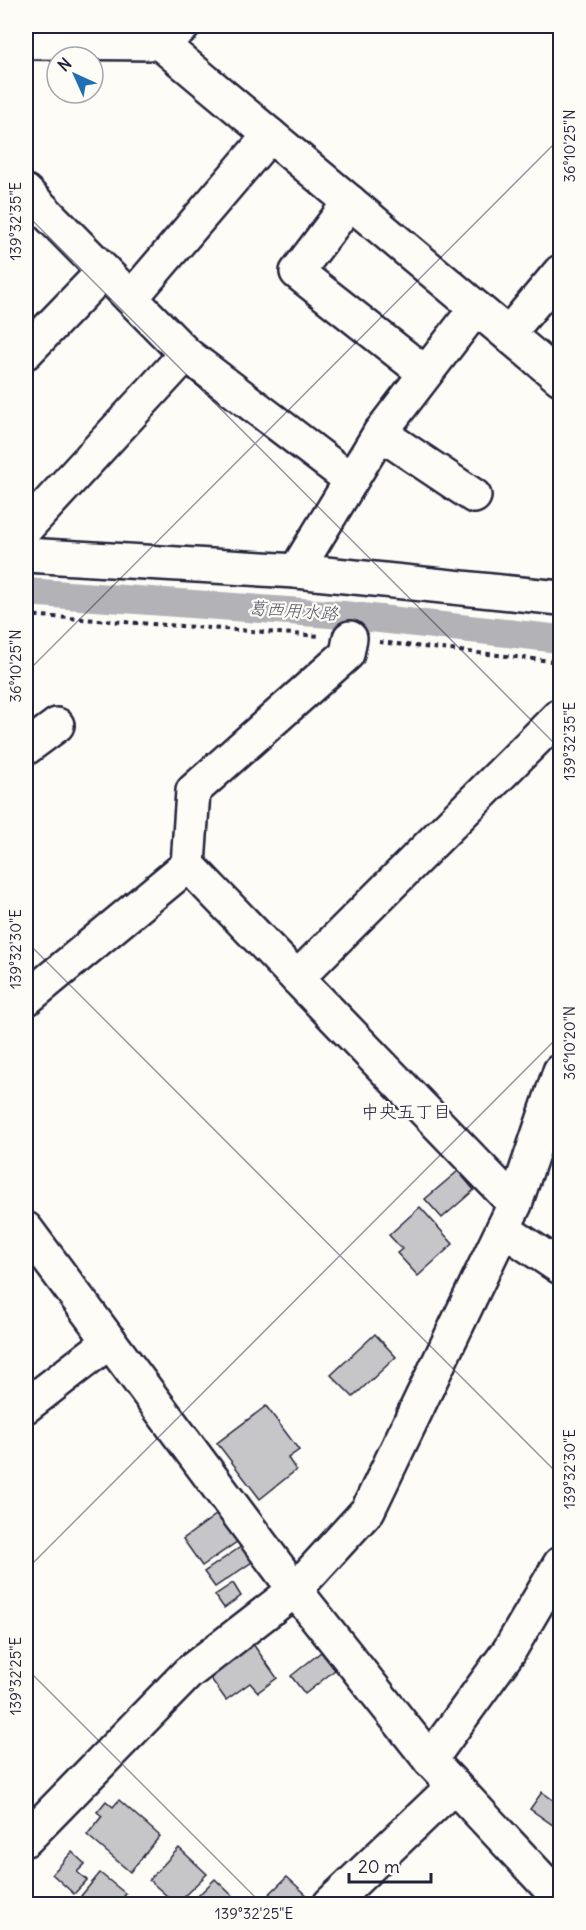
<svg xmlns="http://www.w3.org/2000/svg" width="586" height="1930" viewBox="0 0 586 1930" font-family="Delius,'Klee One',sans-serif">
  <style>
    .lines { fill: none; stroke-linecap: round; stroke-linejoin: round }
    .canal { stroke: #b2b2b7; stroke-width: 28 }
    .building { fill: #c6c6c8; stroke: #22223b; stroke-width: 1.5 }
    .minor-casing { stroke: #22223b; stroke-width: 38 }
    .path { stroke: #22223b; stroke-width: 4; stroke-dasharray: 4.5 4.5; stroke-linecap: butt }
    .minor { stroke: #fdfcf7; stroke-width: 33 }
    .ticks { fill: none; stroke: #22223b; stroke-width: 1.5; stroke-opacity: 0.45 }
    .labels { text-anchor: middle; stroke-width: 4.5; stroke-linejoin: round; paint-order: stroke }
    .water-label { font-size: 18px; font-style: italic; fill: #545466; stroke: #fdfcf7 }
    .neighbourhood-label { font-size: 18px; fill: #22223b; stroke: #fdfcf7 }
    .neatline { fill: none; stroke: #22223b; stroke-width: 2 }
    .ticks-label { font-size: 15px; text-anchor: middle; fill: #22223b }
  </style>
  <rect width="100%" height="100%" fill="#fdfcf7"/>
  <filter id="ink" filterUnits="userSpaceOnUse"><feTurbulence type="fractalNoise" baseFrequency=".0167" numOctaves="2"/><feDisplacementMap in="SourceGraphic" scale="12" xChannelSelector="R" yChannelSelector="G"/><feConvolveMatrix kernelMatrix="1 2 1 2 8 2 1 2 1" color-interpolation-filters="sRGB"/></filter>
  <g filter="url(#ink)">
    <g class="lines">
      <!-- canal -->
      <polyline class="canal" points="26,592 344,615 560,639"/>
    </g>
    <!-- building -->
    <g class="building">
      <polygon points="458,1171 474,1190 442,1218 425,1199"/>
      <polygon points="420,1207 453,1244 418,1276 397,1253 402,1249 389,1235"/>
      <polygon points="375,1334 396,1357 353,1397 331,1375"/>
      <polygon points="266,1406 299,1450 288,1458 296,1470 260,1499 217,1443"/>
      <polygon points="224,1509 244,1537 202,1566 183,1539"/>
      <polygon points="245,1544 255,1560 215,1587 204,1572"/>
      <polygon points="233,1583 241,1596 224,1608 215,1595"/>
      <polygon points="253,1644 277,1678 258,1692 250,1683 226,1700 209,1676"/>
      <polygon points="321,1652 335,1670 305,1694 291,1676"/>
      <polygon points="542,1792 560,1805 560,1830 530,1809"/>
      <polygon points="119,1800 160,1836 130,1872 87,1835 102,1816 97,1812 106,1801 113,1807"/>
      <polygon points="179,1848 207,1874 176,1904 149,1880"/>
      <polygon points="72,1852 85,1864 77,1872 87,1880 74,1894 52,1874"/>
      <polygon points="100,1873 126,1894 117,1904 90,1904 81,1896"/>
      <polygon points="287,1877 310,1898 305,1904 259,1904"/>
      <polygon points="215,1879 241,1904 190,1904"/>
    </g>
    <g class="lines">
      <defs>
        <g id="minor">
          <polyline points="26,42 160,43 183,26"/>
          <polyline points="160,43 560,378"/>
          <polyline points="26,192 186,354 351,480"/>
          <polyline points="350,202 297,272 425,373"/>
          <polyline points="131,298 270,135"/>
          <polyline points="508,334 560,272"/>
          <polyline points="26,352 104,271"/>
          <polyline points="380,433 474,496"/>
          <polyline points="26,528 186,354"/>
          <polyline points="26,555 296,571 560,598"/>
          <polyline points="296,571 380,433 476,308"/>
          <polyline points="26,748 57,725"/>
          <polyline points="188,865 515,1204"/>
          <polyline points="297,978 560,715"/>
          <polyline points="26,999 188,865 193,791 347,654 350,638"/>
          <polyline points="26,1229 295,1590 430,1760 560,1899"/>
          <polyline points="503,1229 560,1267"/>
          <polyline points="26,1406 110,1341"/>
          <polyline points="430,1760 509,1651 560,1564"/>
          <polyline points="26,1839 188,1673 295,1590 368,1510 515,1204 560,1071"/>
          <polyline points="330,1904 454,1786"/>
        </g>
      </defs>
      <!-- minor casing -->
      <use href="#minor" class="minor-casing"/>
      <!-- path -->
      <g class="path">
        <polyline points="26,615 321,636"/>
        <polyline points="379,642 560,662"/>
      </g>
      <!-- minor -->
      <use href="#minor" class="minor"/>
    </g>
  </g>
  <!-- ticks -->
  <path class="ticks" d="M26,214L560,749M26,673L560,138M26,941L560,1476M26,1570L560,1035M26,1668L262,1904"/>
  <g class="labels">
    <!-- water labels -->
    <g class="water-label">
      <text transform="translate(293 611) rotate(4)" y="6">葛西用水路</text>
    </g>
    <!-- neighbourhood labels -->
    <g class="neighbourhood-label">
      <text x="406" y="1118">中央五丁目</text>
    </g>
  </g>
  <!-- margin -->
  <rect width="586" height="1930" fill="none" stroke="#fdfcf7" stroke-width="66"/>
  <!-- north arrow -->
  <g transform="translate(75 75) rotate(315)"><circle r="28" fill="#fdfcf7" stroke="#a5a5ac" stroke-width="1.5"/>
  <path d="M0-4.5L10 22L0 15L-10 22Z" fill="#1f6fb2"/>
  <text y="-9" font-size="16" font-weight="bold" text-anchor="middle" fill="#22223b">N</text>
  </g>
  <!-- scale -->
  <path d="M349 1873v9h82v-9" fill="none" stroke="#22223b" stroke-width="3"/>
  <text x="358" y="1873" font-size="18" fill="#22223b" stroke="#fdfcf7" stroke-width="4.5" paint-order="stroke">20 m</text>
  <rect x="33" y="33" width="520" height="1864" class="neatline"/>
  <g class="ticks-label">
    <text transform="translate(570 146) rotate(-90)" y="5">36°10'25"N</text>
    <text transform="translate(16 221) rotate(-90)" y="5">139°32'35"E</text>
    <text transform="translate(16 666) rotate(-90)" y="5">36°10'25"N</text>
    <text transform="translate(570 741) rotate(-90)" y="5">139°32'35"E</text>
    <text transform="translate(16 949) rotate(-90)" y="5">139°32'30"E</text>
    <text transform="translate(570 1043) rotate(-90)" y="5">36°10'20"N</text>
    <text transform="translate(570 1469) rotate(-90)" y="5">139°32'30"E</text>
    <text transform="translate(16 1676) rotate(-90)" y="5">139°32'25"E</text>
    <text x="254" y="1919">139°32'25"E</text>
  </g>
</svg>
